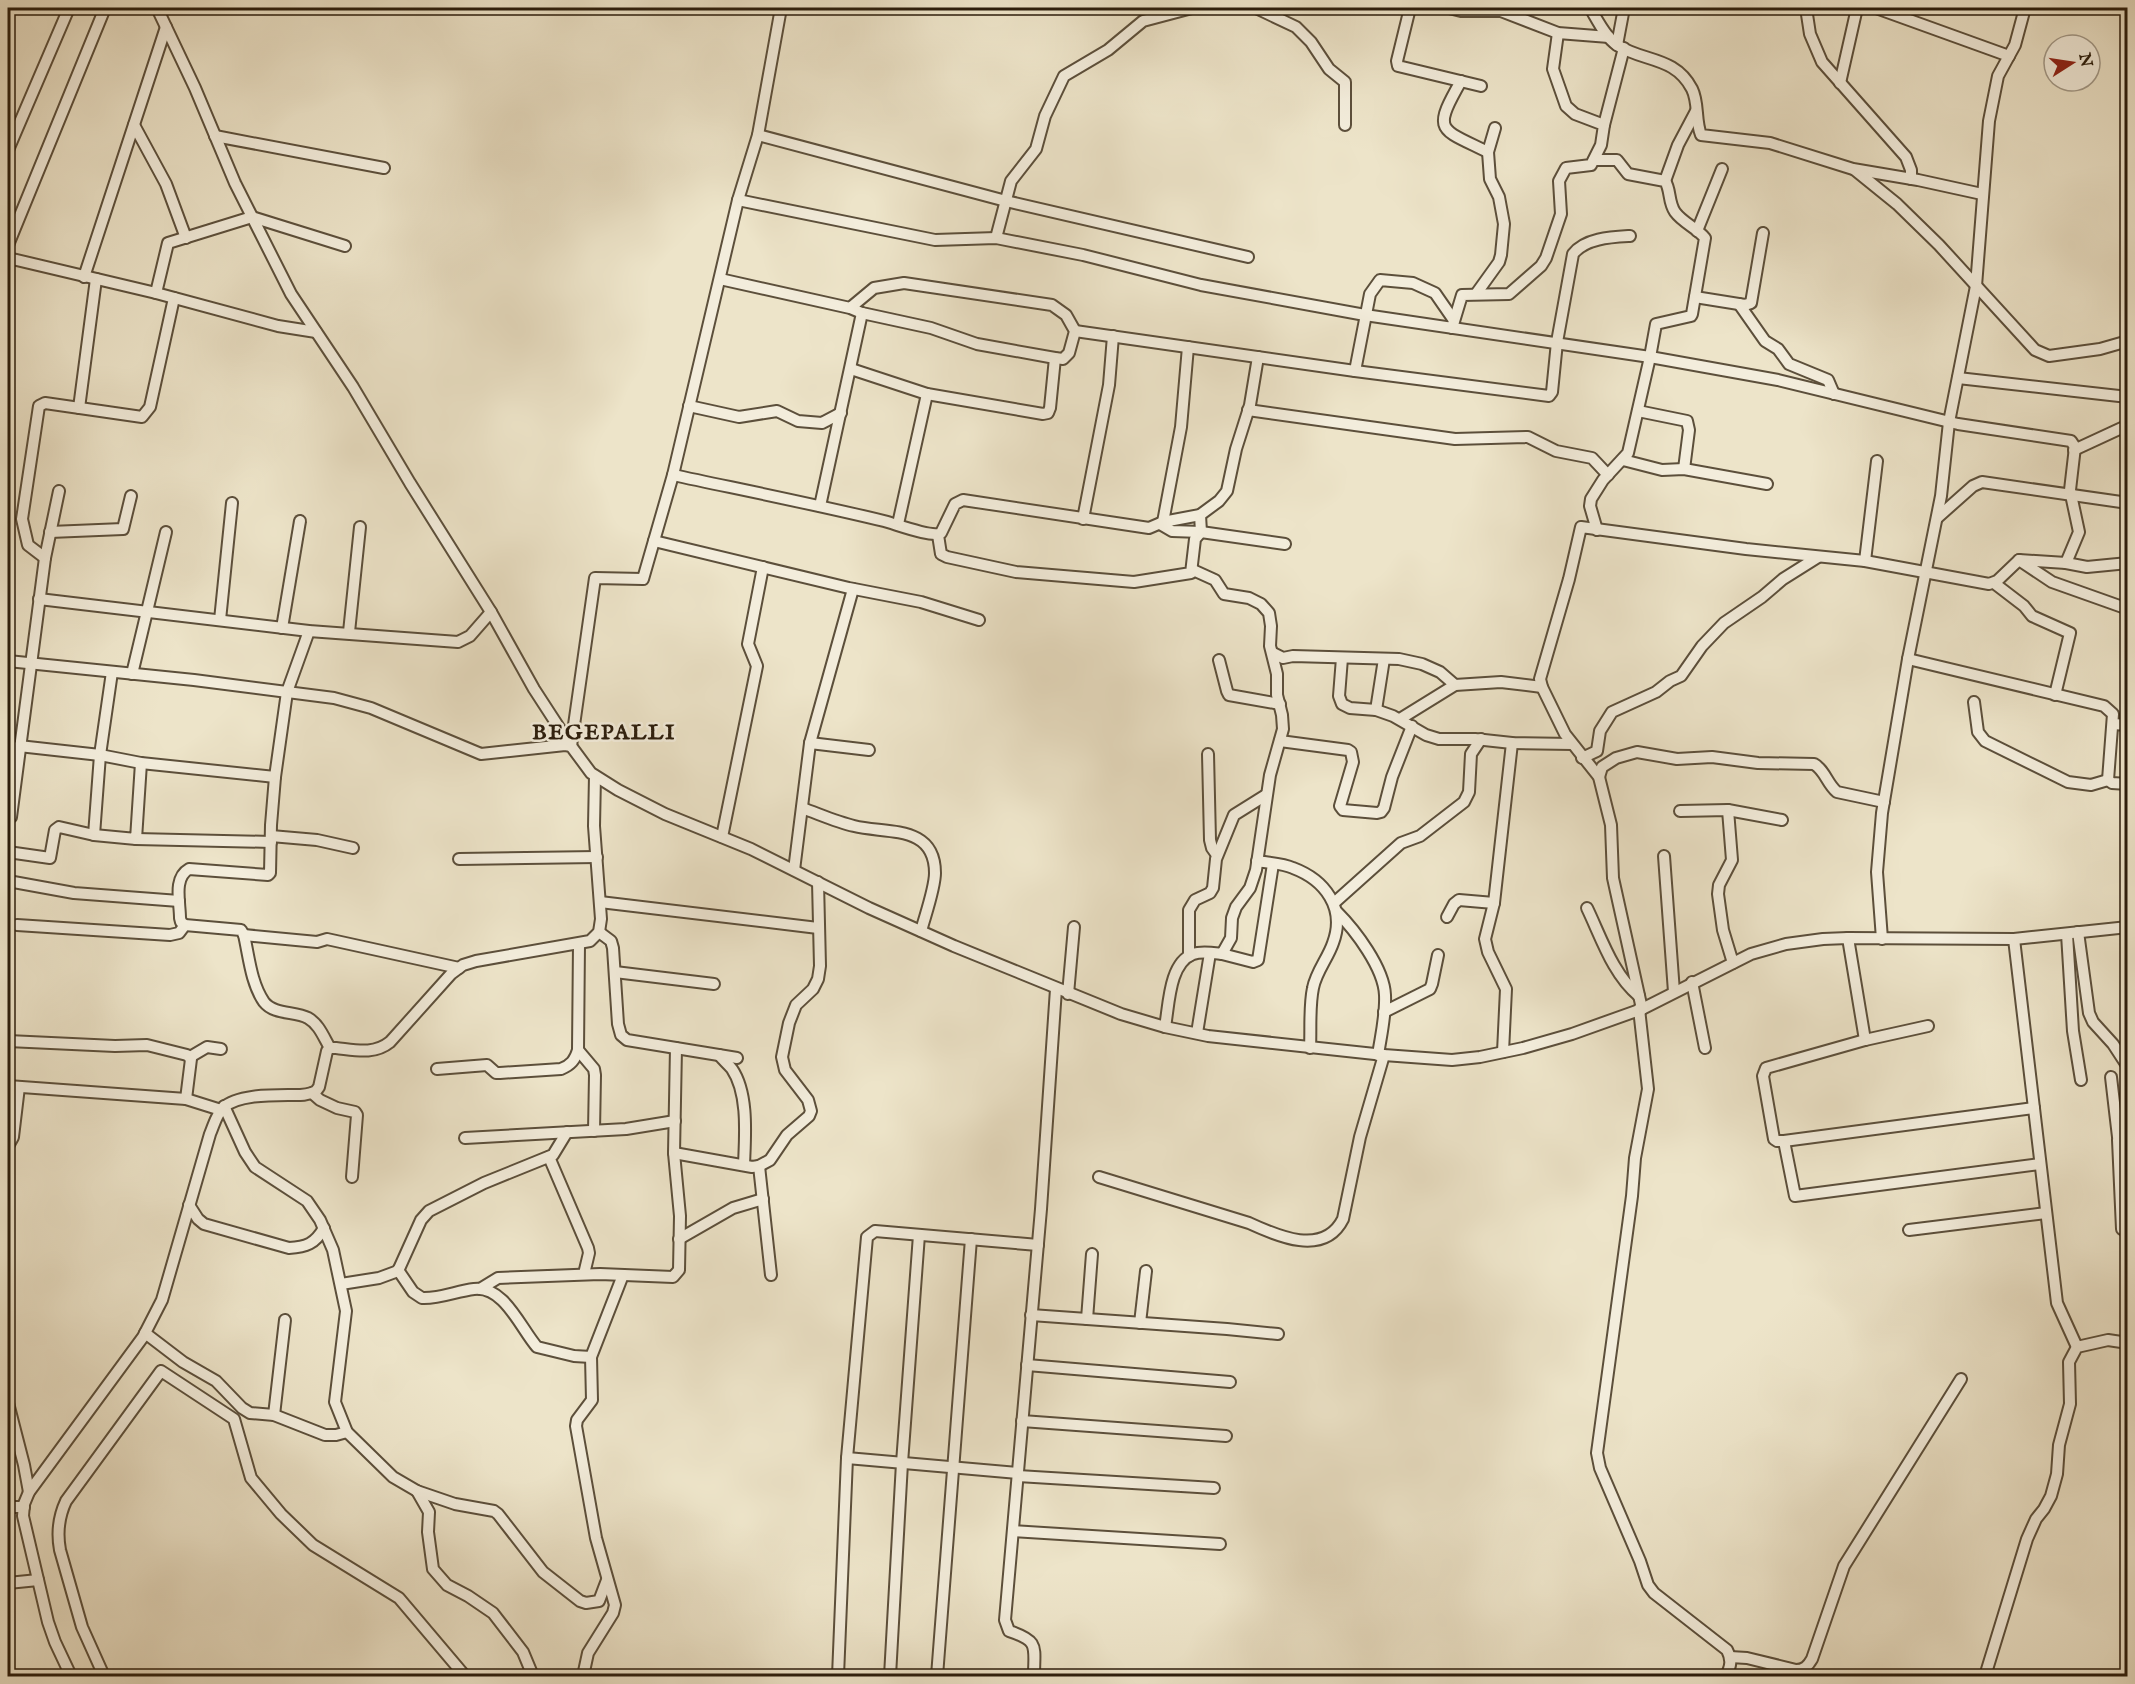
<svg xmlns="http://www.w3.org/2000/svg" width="2135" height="1684" viewBox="0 0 2135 1684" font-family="'IM FELL English',serif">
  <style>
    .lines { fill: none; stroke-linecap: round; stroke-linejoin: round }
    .minor-casing { stroke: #5c4f3b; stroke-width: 14 }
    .minor { stroke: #f3eddc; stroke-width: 10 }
    .labels { text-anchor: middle; stroke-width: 5; stroke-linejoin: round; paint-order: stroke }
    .district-label { font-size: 22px; font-weight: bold; letter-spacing: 1.5px; fill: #2b1d0c; stroke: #f3eddc }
  </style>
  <rect width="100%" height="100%" fill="#ede4c9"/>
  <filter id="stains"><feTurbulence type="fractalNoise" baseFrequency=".00333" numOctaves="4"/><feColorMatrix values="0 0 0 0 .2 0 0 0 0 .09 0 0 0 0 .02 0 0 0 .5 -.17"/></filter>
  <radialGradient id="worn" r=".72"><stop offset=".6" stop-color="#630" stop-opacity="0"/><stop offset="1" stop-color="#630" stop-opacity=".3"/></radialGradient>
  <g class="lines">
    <defs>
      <g id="minor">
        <polyline points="157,8 195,88 235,183 291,294 353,387 410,483 491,612 534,689 571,746"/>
        <polyline points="1256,8 1296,27 1311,42 1329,69 1345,82 1345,125"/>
        <polyline points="1410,8 1397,61 1398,66 1481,86"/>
        <polyline points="1449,8 1461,11 1501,11 1558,33 1609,37"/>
        <path d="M1590,8C1597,19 1605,37 1617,45C1643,62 1675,56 1692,89C1699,103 1695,120 1701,135L1770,143L1853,169L1918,180L1982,194"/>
        <polyline points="1806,8 1810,34 1822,62 1906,157 1911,170 1911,179"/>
        <polyline points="1876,8 2009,56"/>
        <polyline points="1617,45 1624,8"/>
        <path d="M1461,81C1432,132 1439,128 1488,152"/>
        <polyline points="1840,83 1857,8"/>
        <polyline points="134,125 166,184 186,238"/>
        <polyline points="1604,125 1624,48"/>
        <polyline points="758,135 1006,201 1248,257"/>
        <polyline points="215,136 384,168"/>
        <polyline points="8,150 69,8"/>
        <path d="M1594,160H1617L1628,174L1665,181C1671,190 1668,202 1675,212C1683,223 1697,228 1705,238L1692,314L1691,316L1656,324L1650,357L1628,453L1603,480L1591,499L1590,506L1597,530"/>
        <polyline points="1855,170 1897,204 1939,245 2035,350 2049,356 2100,349 2128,341"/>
        <polyline points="1665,181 1678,145 1696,111"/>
        <polyline points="738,200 935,240 996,238 1083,255 1201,285 1365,315 1650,357 1778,380 1958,424 2071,441 2075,447 2070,490 2079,532 2066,563 2019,560 1997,581 1989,584 1865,561 1746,549 1581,527 1569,579 1540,679 1542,687 1565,734 1599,777 1611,825 1613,878 1642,1009"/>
        <polyline points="1697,231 1722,169"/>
        <polyline points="996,238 1011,181 1036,149 1045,116 1064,76 1108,50 1143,21 1192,8"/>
        <polyline points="8,245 105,8"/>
        <polyline points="8,258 156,293 278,326 316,332"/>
        <polyline points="84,277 166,27"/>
        <polyline points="720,279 850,308 862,313 931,328 977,344 1055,358 1063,359 1069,353 1075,331 1066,315 1052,305 904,283 874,288 850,308"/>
        <polyline points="156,293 168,243 252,217 345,246"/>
        <polyline points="1476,294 1499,262 1501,255 1504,224 1499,197 1490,179 1488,152 1495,128"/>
        <polyline points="1695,297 1745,305 1751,303 1763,233"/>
        <polyline points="1739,304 1765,341 1778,349 1789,364 1828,380 1834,394"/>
        <polyline points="1452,328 1462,295 1509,294 1541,266 1546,258 1561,214 1559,181 1566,168 1591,165 1601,145 1604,125 1575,114 1566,106 1553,69 1558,33"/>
        <path d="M1075,331L1355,371L1549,396L1552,392L1557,342L1573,254C1585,238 1612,237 1630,236"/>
        <polyline points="851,369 927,394 1043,414 1048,413 1050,408 1055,358"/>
        <polyline points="1355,371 1370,294 1380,280 1413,283 1435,293 1453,319"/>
        <polyline points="1958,378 2128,397"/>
        <polyline points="689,406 739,417 777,411 798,421 822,423 841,413"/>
        <polyline points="79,408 96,279"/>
        <polyline points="1248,410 1455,439 1528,437 1556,451 1592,458 1608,475"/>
        <polyline points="1638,411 1687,421 1689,430 1684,469"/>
        <polyline points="2074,450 2128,425"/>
        <polyline points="1623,460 1662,470 1684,469 1767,484"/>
        <path d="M673,475C743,490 814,504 884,521C896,524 932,538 941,533L955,504L963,500L1149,528L1163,522L1200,515L1219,501L1227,491L1236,449L1250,405L1258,357"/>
        <polyline points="820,506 862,313"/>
        <polyline points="1937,518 1973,486 1982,482 2128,503"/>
        <polyline points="1083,519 1109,385 1113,336"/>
        <polyline points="1163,522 1181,427 1188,347"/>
        <polyline points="898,524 927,394"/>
        <polyline points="1160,524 1172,531 1201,532 1285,544"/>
        <polyline points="50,532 123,529 131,496"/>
        <polyline points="938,535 941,554 947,557 1016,572 1134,582 1191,573 1195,539 1201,532 1200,515"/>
        <polyline points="654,541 849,588 921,602 979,620"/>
        <polyline points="45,558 28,545 22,519 39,406 45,403 142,417 150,407 174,298"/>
        <polyline points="2019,560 2052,582 2128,609"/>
        <polyline points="1865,561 1877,461"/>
        <polyline points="2066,563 2087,567 2128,563"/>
        <polyline points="1994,583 2024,606 2032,616 2070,633 2055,695"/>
        <polyline points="39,599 309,631 458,642 470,636 491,612"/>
        <polyline points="220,620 232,503"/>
        <polyline points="282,628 300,521"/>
        <path d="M309,631L287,692L275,777L271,825L270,873L268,875L189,869C173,878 180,902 180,918L181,922L185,925L241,930L244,935C249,957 251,983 264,1002C274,1015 295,1011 308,1018C319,1024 324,1038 330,1048"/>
        <polyline points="349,632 360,527"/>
        <polyline points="1273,653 1283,658 1293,656 1399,659 1422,664 1440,672 1455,685"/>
        <polyline points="1342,658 1339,696 1342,704 1350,708 1376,710 1393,716 1426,735 1439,739 1475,739 1512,743 1572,744"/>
        <polyline points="1908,659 2104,706 2113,714 2108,780 2112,783 2128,784"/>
        <polyline points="1219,660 1227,691 1229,695 1280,704"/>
        <polyline points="8,661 194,680 334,698 371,708 481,754 565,745 571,746 591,773 618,790 665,814 751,849 869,908 954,946 1121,1014 1165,1027 1208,1036 1384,1055 1452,1060 1480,1057 1523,1048 1572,1034 1642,1009 1751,954 1786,944 1823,939 1848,938 2014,939 2128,927"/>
        <polyline points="132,674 166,532"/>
        <polyline points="1974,702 1978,732 1985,741 2068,782 2091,785 2108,780"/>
        <polyline points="1376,710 1384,659"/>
        <polyline points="1400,719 1455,685 1501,682 1542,687"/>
        <polyline points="2113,724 2128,725"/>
        <polyline points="1280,741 1348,750 1351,752 1353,762 1340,806 1343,810 1377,813 1381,812 1384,808 1392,777 1412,726"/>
        <polyline points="810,743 869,750"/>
        <polyline points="19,746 100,755 141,763 275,777"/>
        <polyline points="571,746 595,578 643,579 673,475 738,200 758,135 781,8"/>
        <polyline points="1208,754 1210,840 1212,848 1217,855"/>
        <polyline points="1582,758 1597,751 1600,731 1612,712 1656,692 1670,681 1681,676 1702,646 1724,623 1762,597 1783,579 1818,557"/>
        <path d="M1599,777L1602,767L1616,758L1637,752L1677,759L1712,757L1758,763L1814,764C1825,770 1827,784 1837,792L1884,802"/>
        <path d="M802,808C819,814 837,822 854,826C886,834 935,824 935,873C935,888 925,916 921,931"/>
        <polyline points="1728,810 1732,860 1719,885 1718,894 1723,930 1733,963"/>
        <polyline points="1680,811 1728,810 1782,820"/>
        <polyline points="8,818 11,817 45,558 59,491"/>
        <polyline points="94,835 100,755 112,672"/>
        <polyline points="271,836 317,840 353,848"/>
        <polyline points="722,837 757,666 748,644 763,567"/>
        <polyline points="136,839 271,842"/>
        <polyline points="8,852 50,858 55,830 59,827 94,835 136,839 141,763"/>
        <polyline points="1664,856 1674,992"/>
        <polyline points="459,859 597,857"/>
        <path d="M1257,861C1268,863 1282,863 1293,868C1325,880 1346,908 1333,943C1328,958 1316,972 1313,988C1309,1007 1311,1029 1310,1048"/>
        <polyline points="794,870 810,743 853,589"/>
        <polyline points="8,881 74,893 179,901"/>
        <polyline points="600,902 818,928"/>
        <polyline points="1334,903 1401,843 1420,836 1464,802 1469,792 1471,754 1481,739"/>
        <path d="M1587,908C1601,937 1613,975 1639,996"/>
        <path d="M1337,912C1355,930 1384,968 1385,995C1386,1015 1381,1035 1378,1055"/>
        <polyline points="1447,917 1454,904 1459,900 1494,903"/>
        <polyline points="17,925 170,935 179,933 185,925"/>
        <polyline points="599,932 611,941 613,948 618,1024 621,1035 627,1040 737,1058"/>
        <polyline points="2078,932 2089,1013 2093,1022 2113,1044 2128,1067"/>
        <polyline points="2067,934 2073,1031 2081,1080"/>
        <polyline points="244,935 317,942 327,939 459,968"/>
        <polyline points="1848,938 1865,1040"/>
        <polyline points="1882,939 1877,872 1882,813 1908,659 1941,496 1949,422 1976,286 1989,121 1998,76 2015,45 2025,8"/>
        <polyline points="2014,939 2057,1303 2077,1347"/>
        <polyline points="1222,954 1253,962 1258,960 1273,864"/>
        <polyline points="1189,956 1189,910 1195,900 1210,893 1213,888 1216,859 1234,815 1266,795"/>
        <polyline points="615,972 714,984"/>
        <polyline points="1692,982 1705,1048"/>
        <polyline points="1068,994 1074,927"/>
        <path d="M1639,1009L1648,1089L1635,1158L1632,1196L1597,1453L1600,1468L1640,1561L1648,1585L1654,1593L1727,1650C1732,1660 1731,1666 1726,1676"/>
        <polyline points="1384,1012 1430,989 1432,984 1438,955"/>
        <polyline points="1928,1026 1865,1040 1766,1068 1763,1076 1774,1139 1777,1141 1784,1141 2034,1108"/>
        <path d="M1165,1027C1169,1005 1169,963 1193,954C1202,951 1213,953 1222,954L1231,938L1232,918L1236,907L1250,888L1256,870L1270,775L1283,729L1282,715L1277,695V674L1270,646L1271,626L1269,613L1261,604L1249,598L1224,594L1215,580L1193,570"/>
        <polyline points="1197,1033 1210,953"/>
        <polyline points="8,1041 115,1046 147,1045 187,1055 191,1059 186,1099"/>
        <polyline points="578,1050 594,1069 595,1075 594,1131"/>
        <polyline points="1503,1052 1506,989 1488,952 1485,939 1494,903 1512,743"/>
        <path d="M719,1055C723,1060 728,1064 732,1069C749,1094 745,1137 744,1165"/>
        <polyline points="190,1057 207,1047 221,1049"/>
        <path d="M437,1069L487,1065L496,1073H500L561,1069C571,1065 575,1060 578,1050L579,944"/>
        <polyline points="2111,1077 2118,1137"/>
        <polyline points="8,1086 186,1099 221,1110"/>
        <polyline points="312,1093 320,1100 337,1108 355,1112 357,1115 352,1177"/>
        <polyline points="224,1106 245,1152 255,1167 307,1201 320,1220 333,1250 346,1311 335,1402 347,1432 393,1477 417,1491 455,1504 494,1511 498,1514 543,1572 580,1601 586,1603 599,1601 607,1580"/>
        <polyline points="465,1138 626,1129 675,1121"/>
        <polyline points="1784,1141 1795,1196 2040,1164"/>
        <polyline points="8,1146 13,1137 19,1087"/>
        <polyline points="674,1153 752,1167 759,1166 770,1160 787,1135 809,1116 811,1111 808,1100 785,1070 782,1057 789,1023 796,1005 813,989 818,979 820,966 818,882"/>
        <polyline points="549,1157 588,1248 589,1253 584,1274"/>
        <polyline points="759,1166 771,1275"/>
        <path d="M1099,1177L1249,1223C1277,1236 1324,1257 1343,1219L1360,1137L1384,1055"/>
        <path d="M189,1205L198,1219L204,1224L289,1248C306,1247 315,1244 324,1228"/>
        <polyline points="2122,1229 2118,1140 2120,1133 2128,1130"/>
        <polyline points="1909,1230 2046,1213"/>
        <polyline points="679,1239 733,1208 763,1199"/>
        <path d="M398,1270L413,1292L422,1298C439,1299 457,1291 474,1289C504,1285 521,1329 537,1347L574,1356L591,1357"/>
        <polyline points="341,1284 379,1278 398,1271 421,1220 429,1211 484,1183 553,1155 567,1132"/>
        <polyline points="480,1289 498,1278 600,1274 673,1277 679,1270 680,1216 674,1153 676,1048"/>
        <polyline points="1031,1315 1227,1329 1278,1334"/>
        <polyline points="1087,1319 1092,1254"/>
        <polyline points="1140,1323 1146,1271"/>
        <polyline points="145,1333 183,1362 216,1381 242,1408 250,1413 274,1415 325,1435 336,1435 347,1432"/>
        <polyline points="1027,1365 1230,1382"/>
        <polyline points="8,1403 24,1465 29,1492"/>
        <polyline points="274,1415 285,1320"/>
        <polyline points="1022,1421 1226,1436"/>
        <polyline points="847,1458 1018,1473"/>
        <polyline points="1018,1476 1214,1488"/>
        <polyline points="417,1491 429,1512 428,1532 433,1569 447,1585 468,1596 493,1613 523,1652 533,1676"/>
        <polyline points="8,1507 24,1507"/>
        <polyline points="1013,1531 1220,1544"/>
        <polyline points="8,1583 38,1580"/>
        <path d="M1730,1657L1747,1658L1796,1670C1804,1670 1808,1666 1812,1659L1844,1566L1961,1379"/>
        <path d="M71,1676L55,1642L48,1622L23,1516L24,1504L29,1492L143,1337L162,1300L210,1134C214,1125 216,1115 223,1108C236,1095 270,1095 288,1095C297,1095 307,1096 316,1091L319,1087L327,1051L330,1048H336C355,1050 374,1055 390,1042L451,974L463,965L476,961L590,941L599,932L601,919L594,826L595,776"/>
        <path d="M104,1676L82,1627L60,1550C57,1534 59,1516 66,1501L161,1371L234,1419L251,1478L281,1514L313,1545L399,1598L465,1676"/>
        <polyline points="583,1676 588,1653 613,1613 615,1605 596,1538 576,1426 577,1420 592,1400 591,1357 623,1275"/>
        <polyline points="838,1676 847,1458 867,1237 875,1231 1038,1245"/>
        <polyline points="890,1676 902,1463 919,1235"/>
        <polyline points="937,1676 971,1239"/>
        <path d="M1034,1676C1034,1647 1040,1641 1009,1631L1005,1620L1041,1209L1056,989"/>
        <polyline points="1985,1676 2027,1539 2036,1519 2044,1509 2051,1496 2057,1474 2059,1445 2070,1404 2069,1362 2077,1347 2108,1340 2128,1343"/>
      </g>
    </defs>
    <!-- minor casing -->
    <use href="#minor" class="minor-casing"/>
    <!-- minor -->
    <use href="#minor" class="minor"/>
  </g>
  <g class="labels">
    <!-- district labels -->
    <g class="district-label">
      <text x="604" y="739">BEGEPALLI</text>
    </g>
  </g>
  <!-- margin -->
  <rect width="2135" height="1684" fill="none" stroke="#ede4c9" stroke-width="30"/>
  <rect x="9" y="9" width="2117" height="1666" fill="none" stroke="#2b1d0c" stroke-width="3"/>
  <rect x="15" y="15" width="2105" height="1654" fill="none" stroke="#2b1d0c" stroke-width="1.5"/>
  <!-- north arrow -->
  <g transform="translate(2072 63) rotate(78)"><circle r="28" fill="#f3eddc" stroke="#a39a89" stroke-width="1.5"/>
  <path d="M0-4.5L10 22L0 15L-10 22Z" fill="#8f2418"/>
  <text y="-9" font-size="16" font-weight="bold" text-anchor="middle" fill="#2b1d0c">N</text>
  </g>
  <rect width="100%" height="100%" filter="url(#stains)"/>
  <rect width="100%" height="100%" fill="url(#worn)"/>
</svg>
